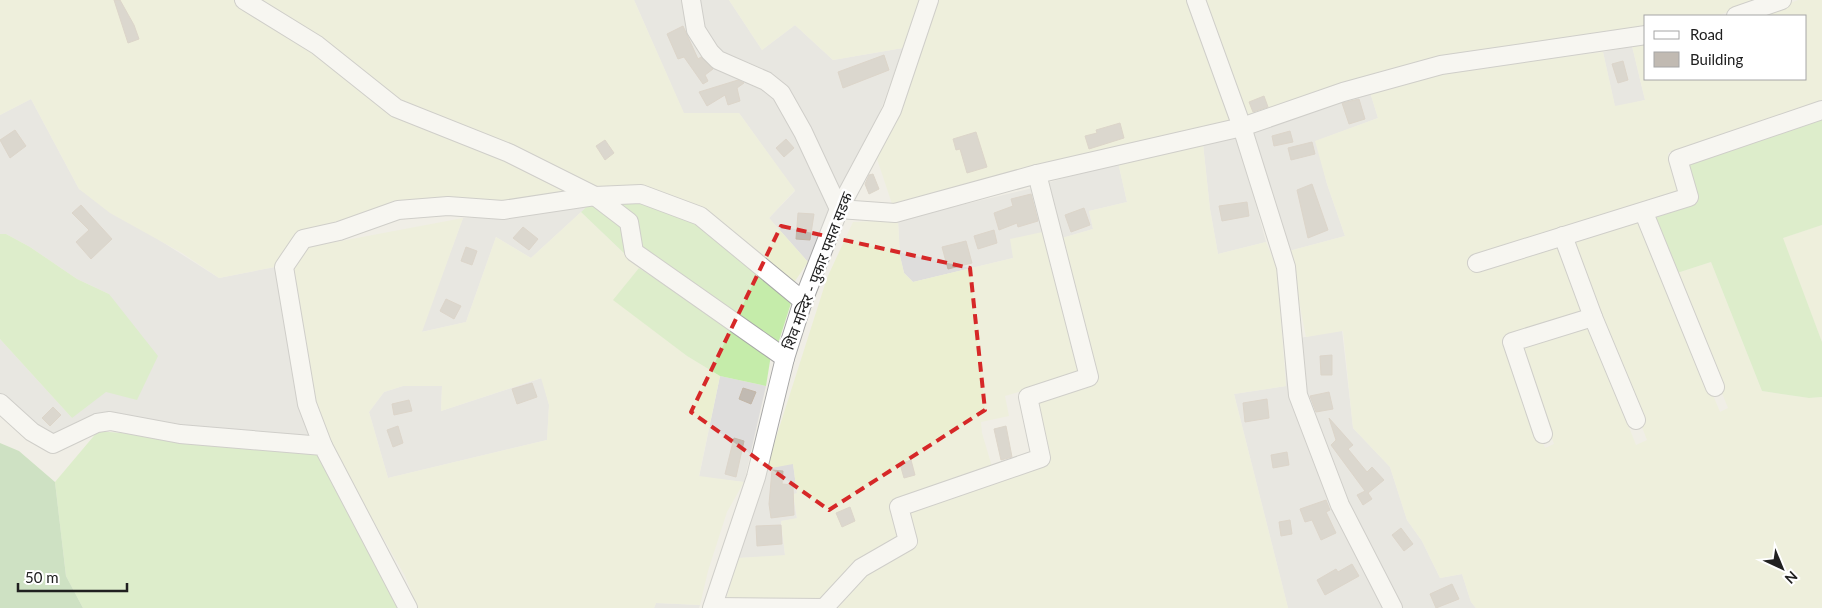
<svg xmlns="http://www.w3.org/2000/svg" width="1822" height="608" viewBox="0 0 1822 608" font-family="Lato,'Noto Sans Devanagari',sans-serif">
  <style>
    .residential { fill: #dedddc }
    .farmland { fill: #ebefd1; fill-rule: evenodd }
    .grass { fill: #c5ecaa }
    .forest { fill: #a5d199 }
    .building { fill: #c1bab2; stroke: #c3b6a7 }
    .lines { fill: none; stroke-linecap: round; stroke-linejoin: round }
    .minor-casing { stroke: #a7a7a7; stroke-width: 20 }
    .minor { stroke: #fff; stroke-width: 18 }
    .marked { fill: none; stroke: #d62828; stroke-width: 4; stroke-dasharray: 10 6; stroke-linejoin: round }
    .labels { text-anchor: middle; stroke-width: 5; stroke-linejoin: round; paint-order: stroke }
    .street-label { font-size: 15px; fill: #202020; stroke: #fff }
  </style>
  <rect width="100%" height="100%" fill="#f0eee6"/>
  <!-- residential -->
  <g class="residential">
    <polygon points="634,0 729,0 762,50 795,25 833,60 903,48 869,143 808,262 769,218 795,191 739,113 684,114"/>
    <polygon points="1632,46 1645,100 1615,107 1603,52"/>
    <polygon points="1369,89 1378,118 1316,141 1327,184 1345,236 1289,251 1250,134 1336,98"/>
    <polygon points="31,99 79,189 219,278 280,266 313,441 133,424 53,443 0,401 0,339 72,418 109,294 77,279 30,247 6,234 0,234 0,115"/>
    <polygon points="1237,134 1266,242 1218,254 1210,209 1203,144"/>
    <polygon points="1118,162 1127,202 1089,211 1093,229 1062,238 1047,183"/>
    <polygon points="1037,187 1047,231 1013,258 913,282 904,273 900,256 898,220"/>
    <polygon points="591,203 531,258 496,237 466,322 421,332 463,218 503,216"/>
    <polygon points="1342,330 1353,428 1390,467 1407,520 1422,541 1440,578 1462,574 1471,602 1476,608 1288,608 1234,394 1286,386 1284,341"/>
    <polygon points="720,376 766,386 744,482 699,477"/>
    <polygon points="542,378 549,405 547,440 388,478 369,412 384,392 403,386 442,386 441,411"/>
    <polygon points="793,463 797,494 793,494 797,519 781,521 785,556 738,558 766,469"/>
    <polygon points="656,603 700,605 699,608 654,608"/>
  </g>
  <!-- farmland -->
  <g class="farmland">
    <polygon points="0,0 233,0 250,8 354,78 575,190 503,206 448,202 338,226 280,266 219,278 182,253 110,213 79,189 31,99 0,115"/>
    <polygon points="256,0 634,0 684,113 739,113 795,190 769,218 808,262 793,284 495,138 400,103"/>
    <polygon points="729,0 920,0 903,48 833,60 795,25 762,50"/>
    <polygon points="937,0 1193,0 1235,124 893,207 875,153"/>
    <polygon points="1201,0 1764,0 1716,16 1646,16 1646,28 1438,57 1342,83 1246,120"/>
    <polygon points="1798,0 1822,0 1822,103 1668,153 1679,196 1565,228 1468,261 1478,272 1558,245 1585,313 1503,339 1522,394 1545,448 1554,444 1519,347 1589,326 1636,445 1647,440 1571,242 1642,221 1720,412 1728,408 1674,274 1711,262 1762,391 1809,398 1822,397 1822,608 1476,608 1471,602 1462,574 1440,578 1422,541 1407,520 1390,467 1353,428 1343,331 1306,337 1289,251 1345,236 1327,184 1315,141 1378,118 1369,89 1473,64 1530,61 1603,52 1615,106 1645,100 1632,46 1646,44 1646,79 1806,79 1806,16 1757,16"/>
    <polygon points="1203,144 1210,209 1218,254 1266,242 1277,268 1286,386 1234,394 1288,608 838,608 866,576 916,547 907,511 1048,464 1036,402 1098,381 1062,238 1093,229 1089,211 1127,202 1118,162"/>
    <path d="M581,212L639,268L614,300L687,356L720,376L699,476L744,482L727,512L708,571L700,605L656,603L654,608H418L405,576L335,454L312,399L290,271L309,247L463,218L422,332L466,322L496,237L531,258ZM541,378L549,405L547,440L388,478L369,412L384,392L403,386H442L441,411Z"/>
    <polygon points="898,220 900,256 904,273 913,282 1013,258 1010,239 1047,231 1080,374 1005,396 1009,416 981,422 982,433 993,470 890,505 899,541 822,603 725,603 738,558 785,555 781,521 797,518 793,494 797,493 793,464 766,469 827,278 853,222"/>
    <polygon points="1822,225 1822,342 1782,238"/>
  </g>
  <!-- grass -->
  <g class="grass">
    <polygon points="1822,116 1822,225 1783,238 1822,342 1822,397 1809,398 1762,391 1711,262 1674,274 1655,218 1698,202 1687,164"/>
    <polygon points="639,199 695,220 793,297 777,347 641,252 612,202"/>
    <polygon points="591,203 623,224 628,257 581,212"/>
    <polygon points="0,234 6,234 30,247 77,279 109,294 158,356 137,400 106,392 72,418 0,339"/>
    <polygon points="639,268 771,355 766,386 720,376 687,356 613,300"/>
    <polygon points="98,431 247,444 320,454 398,608 83,608 66,576 55,482"/>
  </g>
  <!-- forest -->
  <polygon class="forest" points="0,443 19,451 55,482 66,576 83,608 0,608"/>
  <!-- building -->
  <g class="building">
    <polygon points="114,0 120,0 134,25 139,39 128,43"/>
    <polygon points="683,26 698,59 701,57 713,69 705,75 708,81 703,84 684,57 678,59 667,34"/>
    <polygon points="884,55 889,70 843,88 838,72"/>
    <polygon points="1623,61 1628,80 1618,83 1612,64"/>
    <polygon points="738,80 744,83 737,88 740,101 728,105 725,95 707,106 699,92"/>
    <polygon points="1264,96 1268,107 1253,112 1249,102"/>
    <polygon points="1359,99 1365,119 1349,124 1342,103"/>
    <polygon points="1120,123 1124,138 1089,149 1085,136 1097,133 1096,130"/>
    <polygon points="15,130 26,146 10,158 0,140"/>
    <polygon points="1290,131 1293,142 1274,146 1272,136"/>
    <polygon points="976,132 987,167 967,173 960,149 956,150 953,139"/>
    <polygon points="786,139 794,148 784,157 776,148"/>
    <polygon points="605,140 614,153 605,160 596,146"/>
    <polygon points="1312,142 1315,154 1291,160 1288,148"/>
    <polygon points="873,174 879,189 869,194 865,184 869,175"/>
    <polygon points="1312,184 1328,230 1308,238 1297,190"/>
    <polygon points="1031,194 1038,221 1018,227 1017,223 999,230 994,213 1013,206 1011,199"/>
    <polygon points="1247,202 1249,216 1222,221 1219,206"/>
    <polygon points="81,205 112,239 91,259 76,242 89,230 72,213"/>
    <polygon points="1084,208 1090,225 1071,232 1065,215"/>
    <polygon points="798,213 814,214 810,240 796,239"/>
    <polygon points="523,227 538,239 529,250 513,238"/>
    <polygon points="994,230 997,243 978,249 974,236"/>
    <polygon points="966,241 972,263 948,269 942,247"/>
    <polygon points="466,247 477,251 472,265 461,261"/>
    <polygon points="446,299 461,306 454,319 440,311"/>
    <polygon points="1332,355 1332,375 1321,375 1320,356"/>
    <polygon points="532,383 537,397 517,404 512,389"/>
    <polygon points="743,388 756,392 751,404 739,399"/>
    <polygon points="1329,392 1333,409 1316,412 1310,396"/>
    <polygon points="1267,399 1269,418 1245,422 1243,403"/>
    <polygon points="409,400 412,411 394,415 392,404"/>
    <polygon points="53,407 61,415 50,426 42,418"/>
    <polygon points="1329,418 1353,445 1348,449 1367,472 1372,467 1384,480 1368,493 1372,499 1363,505 1357,495 1365,491 1331,445 1336,440"/>
    <polygon points="398,426 403,443 393,447 387,430"/>
    <polygon points="1006,426 1012,457 1001,460 994,429"/>
    <polygon points="734,438 744,441 736,477 725,474"/>
    <polygon points="1287,452 1289,465 1273,468 1271,455"/>
    <polygon points="911,460 915,475 904,478 900,464"/>
    <polygon points="772,470 783,471 782,484 793,485 794,515 771,518 769,504"/>
    <polygon points="1326,500 1330,510 1326,512 1336,533 1321,540 1312,520 1305,522 1300,509"/>
    <polygon points="850,507 855,521 842,527 836,513"/>
    <polygon points="1290,520 1292,534 1281,536 1279,522"/>
    <polygon points="781,525 782,544 757,546 756,526"/>
    <polygon points="1401,528 1413,544 1404,551 1392,535"/>
    <polygon points="1352,564 1359,576 1325,595 1317,580 1336,569 1338,572"/>
    <polygon points="1452,584 1459,599 1436,608 1430,594"/>
  </g>
  <g class="lines">
    <defs>
      <g id="minor">
        <polyline points="244,0 317,45 396,108 509,153 595,196 629,222 634,252 785,358"/>
        <polyline points="691,0 696,30 710,52 718,60 766,81 781,93 803,132 839,209 895,213 1037,174 1242,127 1343,92 1441,65 1646,35"/>
        <polyline points="1196,0 1242,127 1286,267 1298,395 1340,505 1393,608"/>
        <polyline points="1736,16 1782,0"/>
        <polyline points="1644,213 1715,387"/>
        <polyline points="1563,236 1593,317 1636,420"/>
        <polyline points="1477,263 1689,197 1678,159 1822,110"/>
        <polyline points="0,403 32,432 53,444 97,423 110,421 180,434 323,446 408,608"/>
        <polyline points="1543,434 1512,342 1593,317"/>
        <polyline points="323,446 307,404 284,267 303,239 339,231 398,210 448,206 503,210 595,196 641,194 700,216 803,301"/>
        <polyline points="713,607 824,608 861,568 908,541 899,507 1041,458 1028,397 1089,377 1037,174"/>
        <polyline points="712,608 756,477 785,358 803,301 839,209 892,110 929,0"/>
      </g>
    </defs>
    <!-- minor casing -->
    <use href="#minor" class="minor-casing"/>
    <!-- minor -->
    <use href="#minor" class="minor"/>
  </g>
  <!-- marked area -->
  <path d="M0 0H1822V608H0ZM781,226L970,268L985,410L829,510L691,412Z" fill="#f0eee6" fill-opacity=".55" fill-rule="evenodd"/>
  <path class="marked" d="M781,226L970,268L985,410L829,510L691,412Z"/>
  <g class="labels">
    <!-- street labels -->
    <g class="street-label">
      <text transform="translate(818 271) rotate(-69)" y="5">शिव मन्दिर - पुकार पसल सडक</text>
    </g>
  </g>
  <!-- legend -->
  <rect x="1644" y="15" width="162" height="65" fill="#ffffff" stroke="#a6a6a6"/>
  <rect x="1654" y="31" width="25" height="8" fill="#ffffff" stroke="#a6a6a6"/>
  <text x="1690" y="40" font-size="15" fill="#202020">Road</text>
  <rect x="1654" y="52" width="25" height="15" fill="#c1bab2" stroke="#a6a6a6"/>
  <text x="1690" y="65" font-size="15" fill="#202020">Building</text>
  <!-- north arrow -->
  <g transform="translate(1782 568) rotate(136)" stroke="#ffffff" stroke-width="4" paint-order="stroke">
  <path d="M0-4L9 19L0 12L-9 19Z" fill="#202020"/>
  <text y="-8" font-size="14" font-weight="bold" text-anchor="middle" fill="#202020">N</text>
  </g>
  <!-- scale -->
  <path d="M18 583v8h109v-8" fill="none" stroke="#202020" stroke-width="2.5"/>
  <text x="25" y="583" font-size="15" fill="#202020" stroke="#ffffff" stroke-width="4" paint-order="stroke">50 m</text>
</svg>
